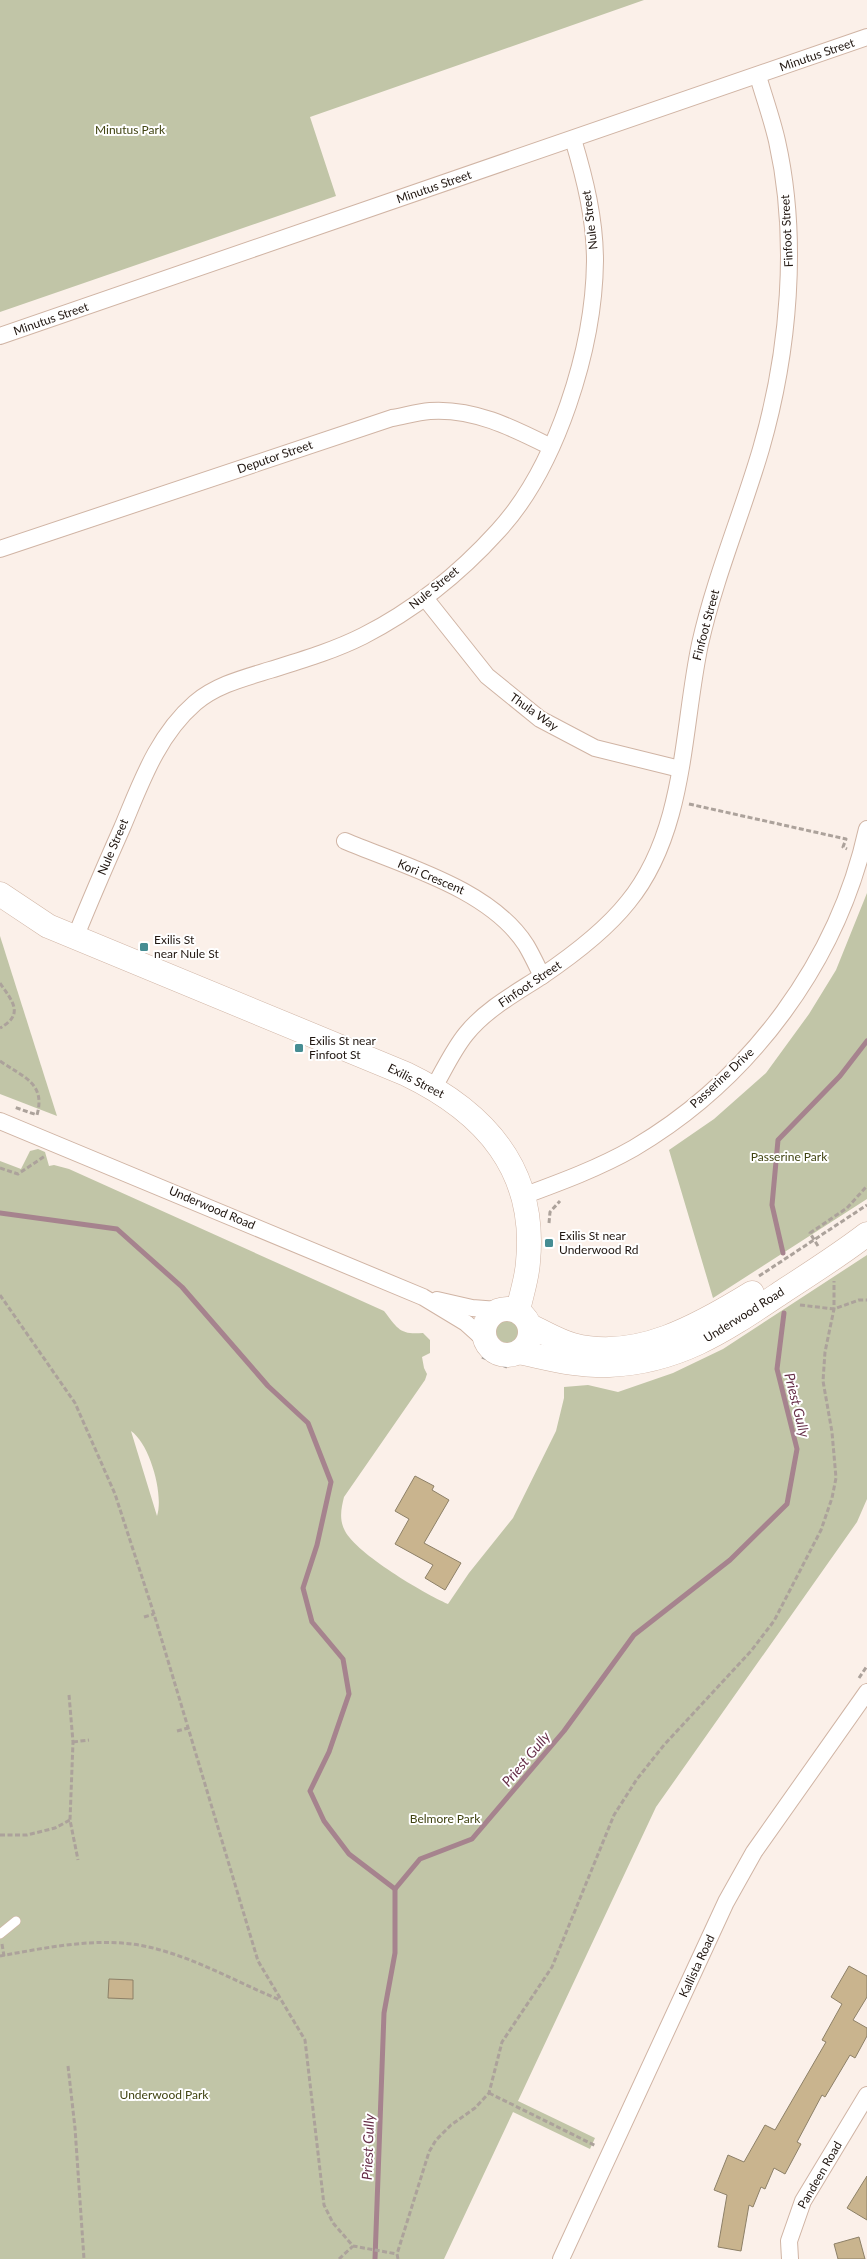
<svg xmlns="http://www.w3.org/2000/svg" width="867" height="2259" viewBox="0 0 867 2259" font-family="Lato,sans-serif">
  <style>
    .green { fill: #c1c5a7; fill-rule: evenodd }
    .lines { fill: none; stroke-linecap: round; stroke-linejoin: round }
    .stream { stroke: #a6838e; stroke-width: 5 }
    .building { fill: #c9b48e; stroke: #8d8067 }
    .lane-casing { stroke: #d0b4a4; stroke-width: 10 }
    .street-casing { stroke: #d0b4a4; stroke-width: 18 }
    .secondary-casing { stroke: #d0b4a4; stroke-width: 25 }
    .path { stroke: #aca29b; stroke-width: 3; stroke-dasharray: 5 2.5; stroke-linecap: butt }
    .lane { stroke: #fff; stroke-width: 9 }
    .street { stroke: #fff; stroke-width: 16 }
    .secondary { stroke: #fff; stroke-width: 24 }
    .poi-dot { fill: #468d93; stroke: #fff; stroke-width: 2 }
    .labels { text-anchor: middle; stroke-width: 4; stroke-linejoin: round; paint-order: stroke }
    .street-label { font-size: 12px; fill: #201610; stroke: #fff }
    .park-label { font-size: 12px; fill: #414412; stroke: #fff }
    .poi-label { font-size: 12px; fill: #201610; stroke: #fff; text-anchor: start }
    .water-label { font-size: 14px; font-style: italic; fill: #662e48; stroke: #fff }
  </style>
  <rect width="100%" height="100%" fill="#fbf0e9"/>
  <!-- green -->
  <g class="green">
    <polygon points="0,0 644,0 310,117 336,196 0,312"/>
    <polygon points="867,893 867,1199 713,1298 669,1150 714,1119 766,1073 809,1014 836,970"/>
    <polygon points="0,936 57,1116 0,1094"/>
    <path d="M38,1149L45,1152L49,1166L54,1165L69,1169L384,1311C398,1329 400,1335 423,1333L430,1340V1353L422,1357L424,1368L427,1374L425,1380L344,1497C341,1509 339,1520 345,1531C357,1554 423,1593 448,1604L469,1573L513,1518L556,1431L564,1398V1387L588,1385L618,1392L673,1373L723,1349L867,1255V1499L857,1522L656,1807L518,2101L595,2138L590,2149L513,2112L444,2259H0V1161L21,1169L30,1151ZM131,1431C150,1444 164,1495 157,1516Z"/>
    <circle cx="508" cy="1331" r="12"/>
  </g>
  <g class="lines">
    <!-- stream -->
    <g class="stream">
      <polyline points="0,1213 117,1229 182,1287 268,1386 308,1423 331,1482 317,1545 303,1588 312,1622 343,1659 349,1694 329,1752 310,1791 324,1821 349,1854 395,1889"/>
      <polyline points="783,1253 772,1205 778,1140 840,1076 867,1041"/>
      <polyline points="375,2259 384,2013 395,1953 395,1889 420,1859 472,1839 564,1731 634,1635 730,1560 787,1504 797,1449 777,1369 784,1313"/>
    </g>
  </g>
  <!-- building -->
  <g class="building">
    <polygon points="415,1476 434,1486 432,1490 449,1500 424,1543 461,1563 445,1590 425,1578 433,1565 395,1544 409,1519 395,1511"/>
    <polygon points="849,1966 867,1976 867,1997 853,2020 867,2028 867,2036 855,2058 850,2055 825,2097 822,2095 797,2142 801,2144 785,2174 774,2168 765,2189 761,2187 753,2207 749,2205 741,2251 718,2247 727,2195 714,2190 728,2155 744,2162 765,2125 775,2130 826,2042 822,2040 842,2004 831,1997"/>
    <polygon points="109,1979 133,1980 133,1999 108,1998"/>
    <polygon points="867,2176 867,2220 847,2208"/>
    <polygon points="859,2237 865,2259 838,2259 834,2244"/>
  </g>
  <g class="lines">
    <defs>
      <polyline id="lane" points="0,1934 16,1921"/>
      <g id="street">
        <polyline points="0,336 867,37"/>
        <path d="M0,549L392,418C404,416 417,412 430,411C474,408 513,428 551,447"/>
        <polyline points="425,598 487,676 540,719 595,748 680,769"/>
        <path d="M345,841C404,866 490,889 526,945C532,955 537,966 542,976"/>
        <path d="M75,938C90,901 106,864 122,828C141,783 157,736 195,703C216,685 244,678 270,670C302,660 333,651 363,636C414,610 460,573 498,531C557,467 594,348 595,261C595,219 585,179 573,139"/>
        <path d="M434,1087C444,1070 453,1050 466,1034C486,1009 516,993 542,976C573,955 605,931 628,902C686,831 682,729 700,644C715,577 742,514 761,449C789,352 799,239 777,141C772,119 764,97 758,76"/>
        <polyline points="0,1121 423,1297 466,1323 486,1341"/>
        <path d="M523,1196C561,1182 599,1168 634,1148C751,1079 838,961 867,829"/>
        <polyline points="437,1300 472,1308 498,1310"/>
        <polyline points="561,2259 726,1902 754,1852 867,1692"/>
        <polyline points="790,2259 789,2241 803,2201 867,2095"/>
      </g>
      <g id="secondary">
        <path d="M0,894L48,926L406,1074C485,1112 537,1170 528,1262C527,1279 521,1295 518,1311"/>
        <circle cx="507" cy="1332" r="23"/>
        <path d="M530,1326C544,1332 558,1341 573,1345C636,1362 700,1325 752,1293"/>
        <path d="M519,1352C548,1358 579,1367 609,1365C681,1362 728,1328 785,1290C813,1272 841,1254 867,1234"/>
      </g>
    </defs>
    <!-- lane casing -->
    <use href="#lane" class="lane-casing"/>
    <!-- street casing -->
    <use href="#street" class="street-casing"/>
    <!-- secondary casing -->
    <use href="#secondary" class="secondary-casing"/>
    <!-- path -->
    <g class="path">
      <polyline points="689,804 846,839 843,847 847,849"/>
      <path d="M0,983C12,1001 25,1014 0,1028"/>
      <path d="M0,1061C23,1077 46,1083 37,1115L14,1107"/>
      <polyline points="0,1168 18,1174 45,1156"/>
      <polyline points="549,1223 550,1212 560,1201"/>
      <polyline points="818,1246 810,1233 847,1208 867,1186"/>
      <polyline points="759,1276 867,1205"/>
      <polyline points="0,1295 75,1403 115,1494 154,1614 258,1961 305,2040 324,2205 333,2223 353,2246 397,2254"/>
      <polyline points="800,1305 834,1309 859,1300 867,1300"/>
      <polyline points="482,1357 507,1367"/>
      <polyline points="144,1617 154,1614"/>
      <polyline points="859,1678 867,1666"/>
      <polyline points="69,1695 73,1742 70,1820 78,1860"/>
      <polyline points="177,1731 188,1728"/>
      <polyline points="73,1742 89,1740"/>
      <polyline points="0,1835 27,1835 55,1828 70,1820"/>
      <polyline points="2,1944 4,1956"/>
      <path d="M0,1956C39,1949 82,1940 122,1943C177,1947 229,1979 280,2000"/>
      <polyline points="68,2066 75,2128 84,2259"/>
      <polyline points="489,2093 596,2146"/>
      <polyline points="339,2259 353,2246"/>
      <polyline points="398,2259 397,2254 429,2152 436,2140 451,2125 475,2108 489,2093 502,2042 552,1967 614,1815 637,1779 664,1745 751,1651 774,1621 821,1530 832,1498 836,1478 832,1432 823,1381 825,1352 834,1309 834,1281"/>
    </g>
    <!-- lane -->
    <use href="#lane" class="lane"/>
    <!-- street -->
    <use href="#street" class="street"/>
    <!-- secondary -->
    <use href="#secondary" class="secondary"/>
  </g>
  <!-- markers -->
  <g class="poi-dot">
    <rect x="139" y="942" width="10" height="10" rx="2.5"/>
    <rect x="294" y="1043" width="10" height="10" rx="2.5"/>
    <rect x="544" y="1238" width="10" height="10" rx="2.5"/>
  </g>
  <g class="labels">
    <!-- street labels -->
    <g class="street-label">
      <text transform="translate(817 55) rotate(-19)" y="4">Minutus Street</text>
      <text transform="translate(434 187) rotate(-19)" y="4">Minutus Street</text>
      <text transform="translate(590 220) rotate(-97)" y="4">Nule Street</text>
      <text transform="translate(787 231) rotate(-93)" y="4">Finfoot Street</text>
      <text transform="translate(51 319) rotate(-19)" y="4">Minutus Street</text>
      <text transform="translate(275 457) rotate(-19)" y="4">Deputor Street</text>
      <text transform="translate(434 588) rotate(-39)" y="4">Nule Street</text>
      <text transform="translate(706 625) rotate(-75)" y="4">Finfoot Street</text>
      <text transform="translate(534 712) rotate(35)" y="4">Thula Way</text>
      <text transform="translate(113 847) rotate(-67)" y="4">Nule Street</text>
      <text transform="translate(431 877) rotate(23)" y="4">Kori Crescent</text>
      <text transform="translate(530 984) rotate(-34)" y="4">Finfoot Street</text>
      <text transform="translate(722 1078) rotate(-43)" y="4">Passerine Drive</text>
      <text transform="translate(416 1081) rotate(27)" y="4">Exilis Street</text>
      <text transform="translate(212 1208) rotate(23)" y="4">Underwood Road</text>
      <text transform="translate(744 1315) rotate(-32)" y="4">Underwood Road</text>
      <text transform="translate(697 1966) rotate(-65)" y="4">Kallista Road</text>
      <text transform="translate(820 2175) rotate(-60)" y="4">Pandeen Road</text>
    </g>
    <!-- park labels -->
    <g class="park-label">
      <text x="130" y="134">Minutus Park</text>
      <text x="789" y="1161">Passerine Park</text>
      <text x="445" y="1823">Belmore Park</text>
      <text x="164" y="2099">Underwood Park</text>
    </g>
    <!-- poi labels -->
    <g class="poi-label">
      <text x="154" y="944">Exilis St<tspan x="154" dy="14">near Nule St</tspan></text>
      <text x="309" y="1045">Exilis St near<tspan x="309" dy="14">Finfoot St</tspan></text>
      <text x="559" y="1240">Exilis St near<tspan x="559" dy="14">Underwood Rd</tspan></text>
    </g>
    <!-- water labels -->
    <g class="water-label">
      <text transform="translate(797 1405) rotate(76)" y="5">Priest Gully</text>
      <text transform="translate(526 1759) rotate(-50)" y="5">Priest Gully</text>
      <text transform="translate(368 2147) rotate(-88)" y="5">Priest Gully</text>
    </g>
  </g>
</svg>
